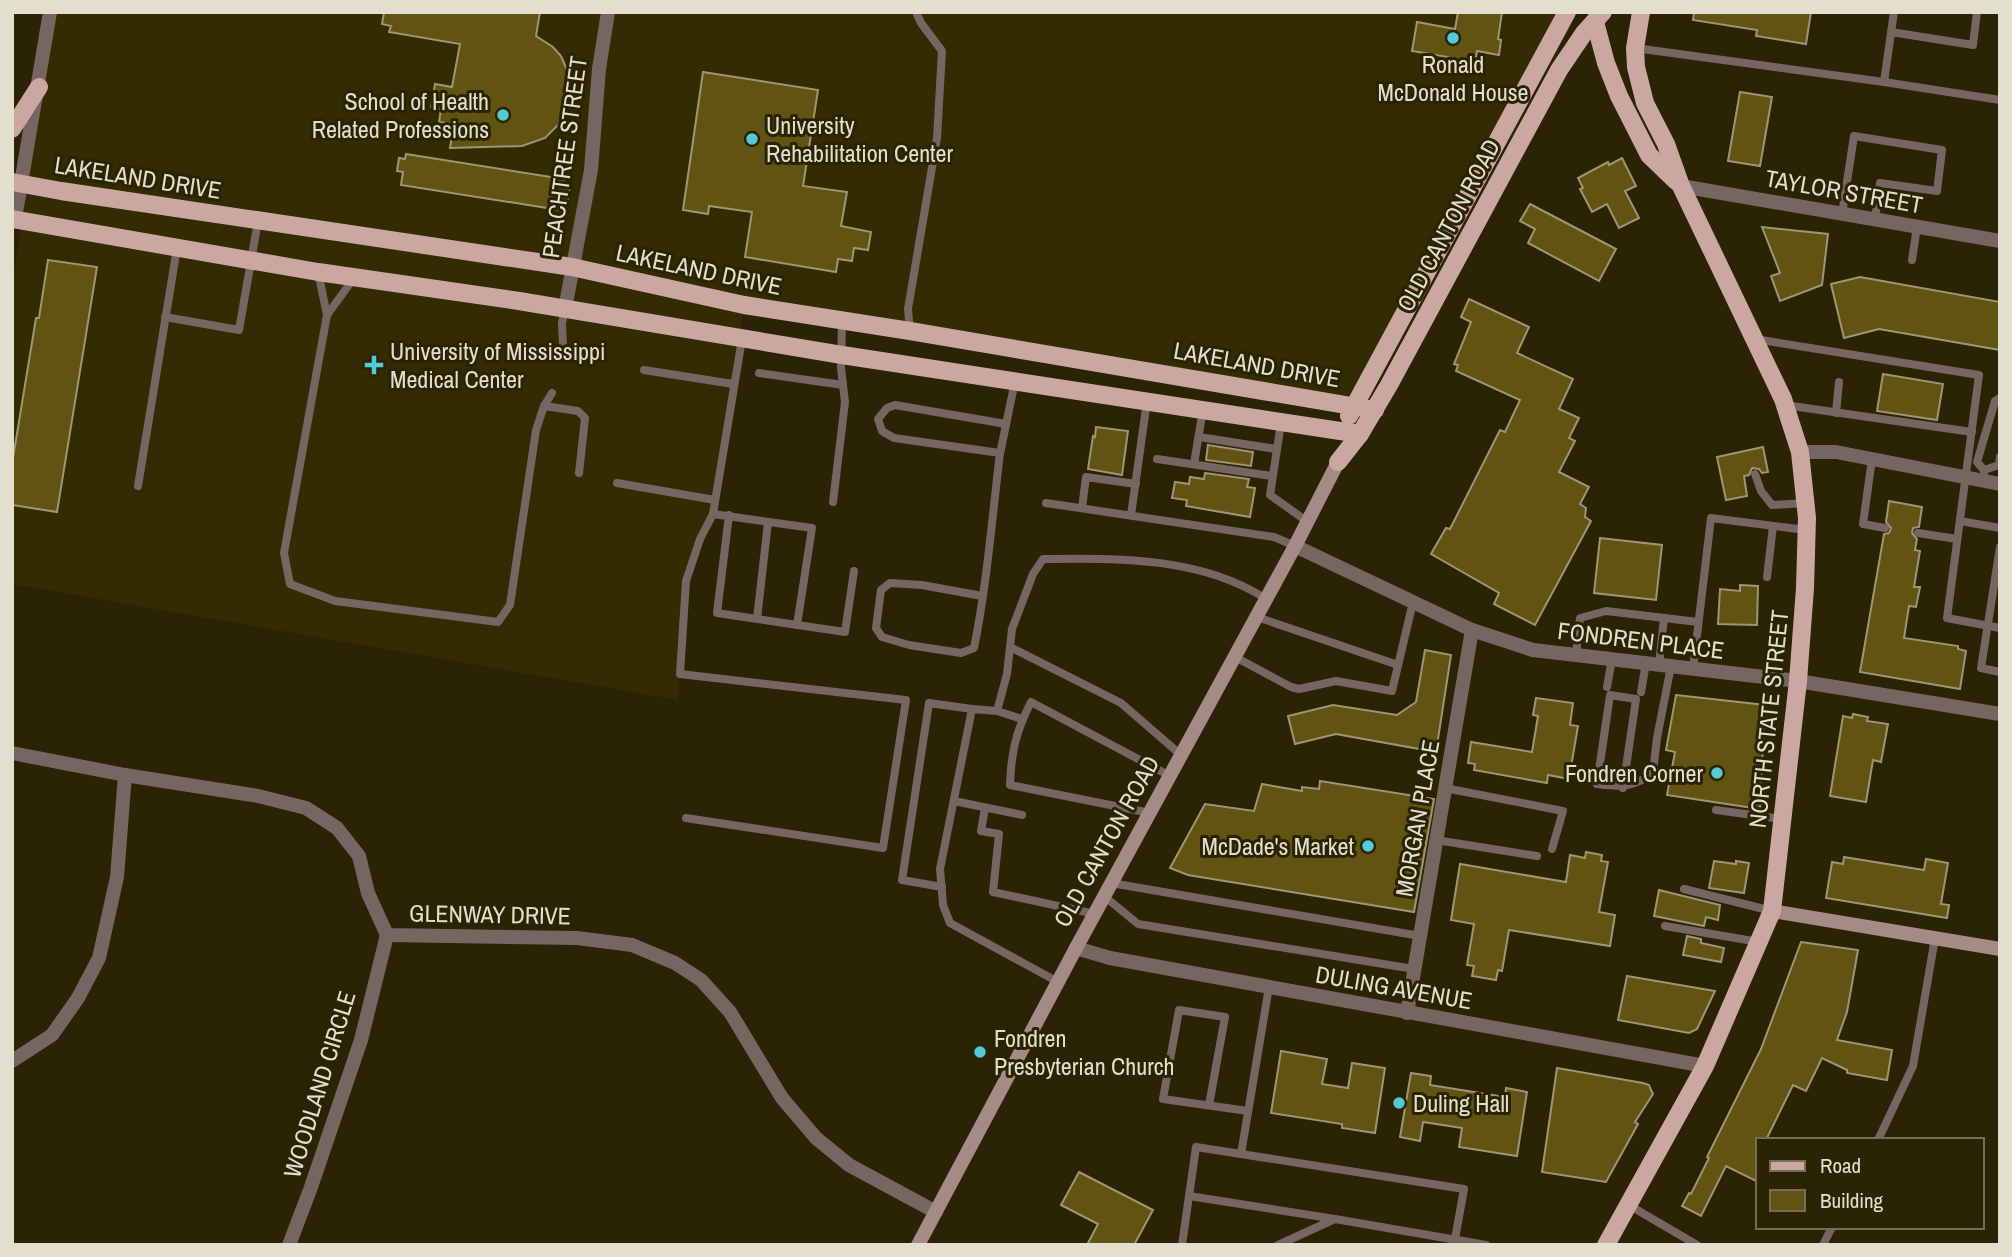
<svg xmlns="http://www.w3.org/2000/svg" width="2012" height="1257" font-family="'Archivo Narrow',sans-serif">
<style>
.built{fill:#332b01}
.building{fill:#615312;stroke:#9d9674;stroke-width:2}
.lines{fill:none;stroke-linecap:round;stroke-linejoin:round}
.lane{stroke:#766662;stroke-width:8}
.street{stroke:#766662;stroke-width:14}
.secondary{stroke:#a58b85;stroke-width:14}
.primary{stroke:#caa8a1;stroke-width:18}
.poi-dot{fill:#52cbd7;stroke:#2a2304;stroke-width:2.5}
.labels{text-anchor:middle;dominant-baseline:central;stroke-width:6;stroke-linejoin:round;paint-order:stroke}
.poi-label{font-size:24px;fill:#e3dfce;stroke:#2a2304;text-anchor:start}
.street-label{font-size:24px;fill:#e3dfce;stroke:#2a2304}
</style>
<rect width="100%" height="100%" fill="#2a2304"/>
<!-- built -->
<polygon class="built" points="50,12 1567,12 1354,405 744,306 713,514 686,581 678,700 12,584 12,281 21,231"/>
<!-- building -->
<g class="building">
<polygon points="384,12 540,12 536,36 553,47 561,56 571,79 572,93 562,121 545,138 522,146 450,148 454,124 439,122 441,109 431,107 435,84 452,87 460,44 389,32 391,26 382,24"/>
<polygon points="1458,12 1502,12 1498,39 1501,40 1499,55 1477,51 1475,63 1460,60 1459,64 1448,62 1448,57 1412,51 1417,22 1455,29"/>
<polygon points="1694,12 1811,12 1806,44 1756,36 1757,30 1693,20"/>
<polygon points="703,72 818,90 803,186 847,192 841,226 871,232 868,250 854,248 852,261 838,259 836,272 745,257 752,212 709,206 708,214 683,210"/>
<polygon points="1740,92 1772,97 1760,166 1728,161"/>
<polygon points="406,154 564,179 563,185 570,186 566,211 401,185 403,172 397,171 399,158 405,159"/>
<polygon points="1622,158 1636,186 1625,191 1639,218 1619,228 1607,204 1592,212 1580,189 1583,188 1578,178 1608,162 1609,165"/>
<polygon points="1530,204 1616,249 1599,281 1528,243 1535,229 1520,221"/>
<polygon points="1762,227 1828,234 1822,285 1780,301 1771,276 1780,273"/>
<polygon points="48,260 97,267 57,512 12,505 12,464 36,318 39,318"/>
<polygon points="1860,277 2000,302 2000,350 1879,329 1844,338 1831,284"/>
<polygon points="1469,299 1529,327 1517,353 1573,379 1559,409 1579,418 1569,438 1575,441 1559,472 1589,487 1580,504 1586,508 1585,517 1591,521 1535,625 1494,604 1499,593 1431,554 1446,528 1450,529 1500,430 1505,432 1520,400 1456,371 1458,365 1454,364 1471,322 1461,317"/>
<polygon points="1883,374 1943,384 1937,420 1877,411"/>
<polygon points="1096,427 1128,431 1122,475 1088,469 1093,436 1095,437"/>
<polygon points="1208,445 1253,452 1251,466 1206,460"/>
<polygon points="1763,447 1768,472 1762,473 1759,469 1752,468 1749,475 1744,476 1747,496 1726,500 1717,457"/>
<polygon points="1205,473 1249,479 1247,487 1255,488 1250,517 1186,506 1187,500 1172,498 1175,482 1189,484 1190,477 1204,479"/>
<polygon points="1889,501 1922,507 1919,527 1913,528 1912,533 1917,539 1915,550 1920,551 1914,587 1920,587 1916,607 1909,606 1904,638 1958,646 1958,649 1966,651 1960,689 1860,672 1884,534 1889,533 1891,528 1886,522"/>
<polygon points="1600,538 1662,545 1656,600 1594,593"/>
<polygon points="1740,585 1758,586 1757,625 1718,624 1720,589 1740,591"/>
<polygon points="1425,650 1451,655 1436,752 1336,734 1295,744 1288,716 1333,705 1397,715 1416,702"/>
<polygon points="1676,695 1765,705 1760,809 1667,795 1675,752 1666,750"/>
<polygon points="1536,698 1573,703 1570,725 1578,726 1569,779 1548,775 1547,783 1474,770 1475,764 1468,763 1471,742 1532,752 1538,716 1533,715"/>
<polygon points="1853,714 1868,717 1867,721 1888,724 1881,762 1873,760 1866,802 1830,796 1843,716 1852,718"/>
<polygon points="1320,781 1434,799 1414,912 1188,875 1170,868 1205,804 1254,811 1262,784 1302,791 1302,787 1319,789"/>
<polygon points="1586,852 1602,855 1601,861 1608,862 1599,912 1615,915 1610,946 1509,930 1502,971 1498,970 1496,980 1472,976 1474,966 1467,965 1474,924 1451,920 1460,864 1566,882 1570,855 1585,858"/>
<polygon points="1844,857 1924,870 1926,859 1948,863 1941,904 1949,905 1947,918 1826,898 1832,862 1843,864"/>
<polygon points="1714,861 1736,864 1736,861 1749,863 1744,893 1709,888"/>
<polygon points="1659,890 1720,905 1718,920 1706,917 1704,926 1654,916"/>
<polygon points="1687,936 1701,939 1701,943 1724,948 1721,962 1683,955"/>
<polygon points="1801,942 1858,950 1847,1012 1837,1040 1892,1050 1887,1080 1847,1073 1847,1070 1822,1058 1806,1091 1793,1085 1766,1140 1758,1140 1758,1182 1726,1166 1701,1216 1682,1206 1689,1193 1691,1194 1709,1158 1707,1157 1761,1049"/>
<polygon points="1627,976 1715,991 1697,1029 1689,1033 1618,1020"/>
<polygon points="1281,1051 1327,1059 1322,1084 1348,1088 1352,1063 1385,1068 1375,1133 1342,1128 1342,1124 1271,1113"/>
<polygon points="1557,1068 1643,1083 1649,1085 1651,1090 1653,1094 1635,1122 1638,1124 1606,1182 1542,1172"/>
<polygon points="1411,1073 1431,1076 1430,1085 1505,1097 1506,1088 1527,1092 1517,1156 1459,1147 1462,1128 1423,1122 1420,1141 1400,1137"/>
<polygon points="1079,1172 1153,1210 1134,1245 1087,1245 1098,1224 1061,1205"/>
</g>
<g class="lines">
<!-- lane -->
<g class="lane">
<polyline points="1891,32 1973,45 1977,12"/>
<polyline points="1635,48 1884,82 2000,100"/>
<polyline points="1884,82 1894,12"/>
<polyline points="1842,214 1854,136 1942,150 1937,191 1880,183 1875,219"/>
<polyline points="1912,260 1917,227"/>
<polyline points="318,272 327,315 354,278"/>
<polyline points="327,315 284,553 290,584 335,601 498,622 510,605 536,430 544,406 552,393"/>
<polyline points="165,317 239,330 258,221"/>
<polyline points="910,331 908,309 937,138 942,51 921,23 916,12"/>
<polyline points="742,339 713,514 812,528 797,625"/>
<polyline points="1755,339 1979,375 1947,618 2000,628"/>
<polyline points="563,347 562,323 565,309"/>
<polyline points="644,370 733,384"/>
<polyline points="759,373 843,385"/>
<polyline points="1785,405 1972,432"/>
<polyline points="544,406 578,411 585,418 579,473"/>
<polyline points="1836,413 1839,382"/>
<polyline points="1281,423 1270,495 1308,522"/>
<polyline points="1199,437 1276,449"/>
<polyline points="1000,453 894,438 882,431 878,419 887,408 895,405 1006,424"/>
<polyline points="1157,459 1272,476"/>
<polyline points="1872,459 1863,524 1885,528"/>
<polyline points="1194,464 1203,409"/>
<polyline points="1984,470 1977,462 1995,401 2000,398"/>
<polyline points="1755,474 1761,491 1772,505 1805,503"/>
<polyline points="1984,474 1984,470 1999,465 2000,457"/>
<polyline points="617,483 715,500"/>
<polyline points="138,486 177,248"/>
<polyline points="833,502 845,402 841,368 842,321"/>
<polyline points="1046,503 1274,537 1295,546"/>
<polyline points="1082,508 1086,477 1136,484"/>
<polyline points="729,515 717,613 845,632 854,571"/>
<polyline points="1131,515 1147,401"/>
<polyline points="1960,521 2000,528"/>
<polyline points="1918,533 1957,539"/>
<polyline points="2000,547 1981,668 2000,672"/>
<polyline points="1767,577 1773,526"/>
<path d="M982 596 922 585 890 583 881 590 876 628 882 637 909 645 961 653 974 648C987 584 992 518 1000 453L1001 449 1015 381"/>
<polyline points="1257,617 1398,665"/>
<polyline points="757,619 768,522"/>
<polyline points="1010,647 1121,703 1181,755"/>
<polyline points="1576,655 1580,618 1606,611 1698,622"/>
<polyline points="1235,657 1291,687 1299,689 1336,681 1392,691 1413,602"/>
<polyline points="1659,665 1664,618"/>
<polyline points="1693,669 1711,518 1806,530"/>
<polyline points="1607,687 1612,659"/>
<polyline points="1641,692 1646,663"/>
<polyline points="997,711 1022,719"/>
<polyline points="1445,788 1563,811 1552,849"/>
<path d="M1623 788 1636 699 1610 695 1597 784C1620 787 1635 788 1653 772L1657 738 1671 666"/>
<polyline points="954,801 1022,815"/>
<polyline points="985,808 981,831 999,834 993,892 1095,914"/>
<polyline points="1716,810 1782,819"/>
<path d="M1150 813 1010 785C1011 753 1016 731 1031 702L1170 776"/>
<polyline points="686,818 883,848 906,700 680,674 686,581 700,539 713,514"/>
<polyline points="1436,840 1537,856"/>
<polyline points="1111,883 1420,936"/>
<polyline points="942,887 902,880 929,703 972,709"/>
<polyline points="1684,889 1772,911"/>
<polyline points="1104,896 1138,924 1414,969"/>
<polyline points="1665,926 1759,942"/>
<path d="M1058 982 950 923 943 905 940 869 972 709 997 711 1007 674 1012 629 1033 574 1043 559C1118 558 1202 557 1266 599"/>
<polyline points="1209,1105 1225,1017 1179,1010 1163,1099 1248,1111"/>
<polyline points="1878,1140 1913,1066 1935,938"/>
<polyline points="1241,1154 1464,1189 1455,1239"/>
<polyline points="1189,1196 1335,1219"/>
<polyline points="1627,1204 1697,1245"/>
<polyline points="1182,1245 1196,1147 1241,1154 1269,987"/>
<polyline points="1278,1245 1335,1219 1486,1245"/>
<polyline points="1823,1245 1832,1227"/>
</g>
<!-- street -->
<g class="street">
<polyline points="1681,186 2000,241"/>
<polyline points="15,219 50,12"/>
<polyline points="565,309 591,170 599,69 608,12"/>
<polyline points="1800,452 1836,452 2000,484"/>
<polyline points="1295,546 1472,630 1533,650 1798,681 2000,714"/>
<polyline points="12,753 125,775 258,796 306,808 337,828 359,856 368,893 387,935 577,938 632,945 675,963 701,980 730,1012 782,1098 816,1138 849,1165 936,1212"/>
<polyline points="1076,948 1110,958 1705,1066"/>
<polyline points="1407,1013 1472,630"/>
<polyline points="12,1061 52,1035 78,998 99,958 117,877 125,775"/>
<polyline points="289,1245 310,1190 361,1040 387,935"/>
</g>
<!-- secondary -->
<g class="secondary">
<polyline points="1772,911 2000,949"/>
<polyline points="918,1245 1076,948 1295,546 1338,462"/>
</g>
<!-- primary -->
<g class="primary">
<polyline points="1599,12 1595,22 1606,63 1619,96 1649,155 1676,181"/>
<polyline points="12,129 39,87"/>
<polyline points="12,182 61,191 572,267 744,305 910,331 1375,410"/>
<polyline points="12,219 318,272 519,301 842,355 1360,434"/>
<polyline points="1349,416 1567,12"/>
<polyline points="1338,462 1360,434 1389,385 1559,70 1584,33 1603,12"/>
<polyline points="1606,1245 1705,1066 1772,911 1798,681 1805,588 1807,518 1800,452 1783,399 1681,186 1666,144 1645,103 1636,67 1635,48 1641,12"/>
</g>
</g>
<!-- markers -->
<g class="poi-dot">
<circle cx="1453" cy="38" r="7"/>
<circle cx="503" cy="115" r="7"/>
<circle cx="752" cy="139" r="7"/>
<path d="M370.5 354.5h7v7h7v7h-7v7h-7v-7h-7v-7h7z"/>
<circle cx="1717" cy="773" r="7"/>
<circle cx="1368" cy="846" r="7"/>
<circle cx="980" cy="1052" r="7"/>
<circle cx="1399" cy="1103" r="7"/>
</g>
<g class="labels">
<!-- poi labels -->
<g class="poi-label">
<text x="1453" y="64" text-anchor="middle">Ronald<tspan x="1453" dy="28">McDonald House</tspan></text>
<text x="489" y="101" text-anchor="end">School of Health<tspan x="489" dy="28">Related Professions</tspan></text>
<text x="766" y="125">University<tspan x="766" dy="28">Rehabilitation Center</tspan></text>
<text x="390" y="351">University of Mississippi<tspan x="390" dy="28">Medical Center</tspan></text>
<text x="1703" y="773" text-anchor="end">Fondren Corner</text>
<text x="1354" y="846" text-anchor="end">McDade's Market</text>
<text x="994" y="1038">Fondren<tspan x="994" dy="28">Presbyterian Church</tspan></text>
<text x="1413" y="1103">Duling Hall</text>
</g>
<!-- street labels -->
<g class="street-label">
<text transform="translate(564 157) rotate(-82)">PEACHTREE STREET</text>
<text transform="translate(138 177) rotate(9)">LAKELAND DRIVE</text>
<text transform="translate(1844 191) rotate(10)">TAYLOR STREET</text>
<text transform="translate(1448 225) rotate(-62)">OLD CANTON ROAD</text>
<text transform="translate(699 269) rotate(12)">LAKELAND DRIVE</text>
<text transform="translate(1257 364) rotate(10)">LAKELAND DRIVE</text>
<text transform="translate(1641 640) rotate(7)">FONDREN PLACE</text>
<text transform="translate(1768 719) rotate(-84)">NORTH STATE STREET</text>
<text transform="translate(1417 818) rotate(-80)">MORGAN PLACE</text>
<text transform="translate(1106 841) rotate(-61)">OLD CANTON ROAD</text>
<text transform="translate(490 914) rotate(1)">GLENWAY DRIVE</text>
<text transform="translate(1394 987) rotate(10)">DULING AVENUE</text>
<text transform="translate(319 1084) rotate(-73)">WOODLAND CIRCLE</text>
</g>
</g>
<!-- border -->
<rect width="2012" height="1257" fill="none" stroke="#e3dfce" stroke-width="28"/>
<!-- legend -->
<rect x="1756" y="1138" width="228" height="91" fill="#2a2304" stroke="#746e55" stroke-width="2"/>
<rect x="1770" y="1161" width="35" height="10" fill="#caa8a1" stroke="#746e55" stroke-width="2"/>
<text x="1820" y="1173" font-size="21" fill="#e3dfce">Road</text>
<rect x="1770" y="1190" width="35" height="21" fill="#615312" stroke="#746e55" stroke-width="2"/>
<text x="1820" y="1208" font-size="21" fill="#e3dfce">Building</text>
</svg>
